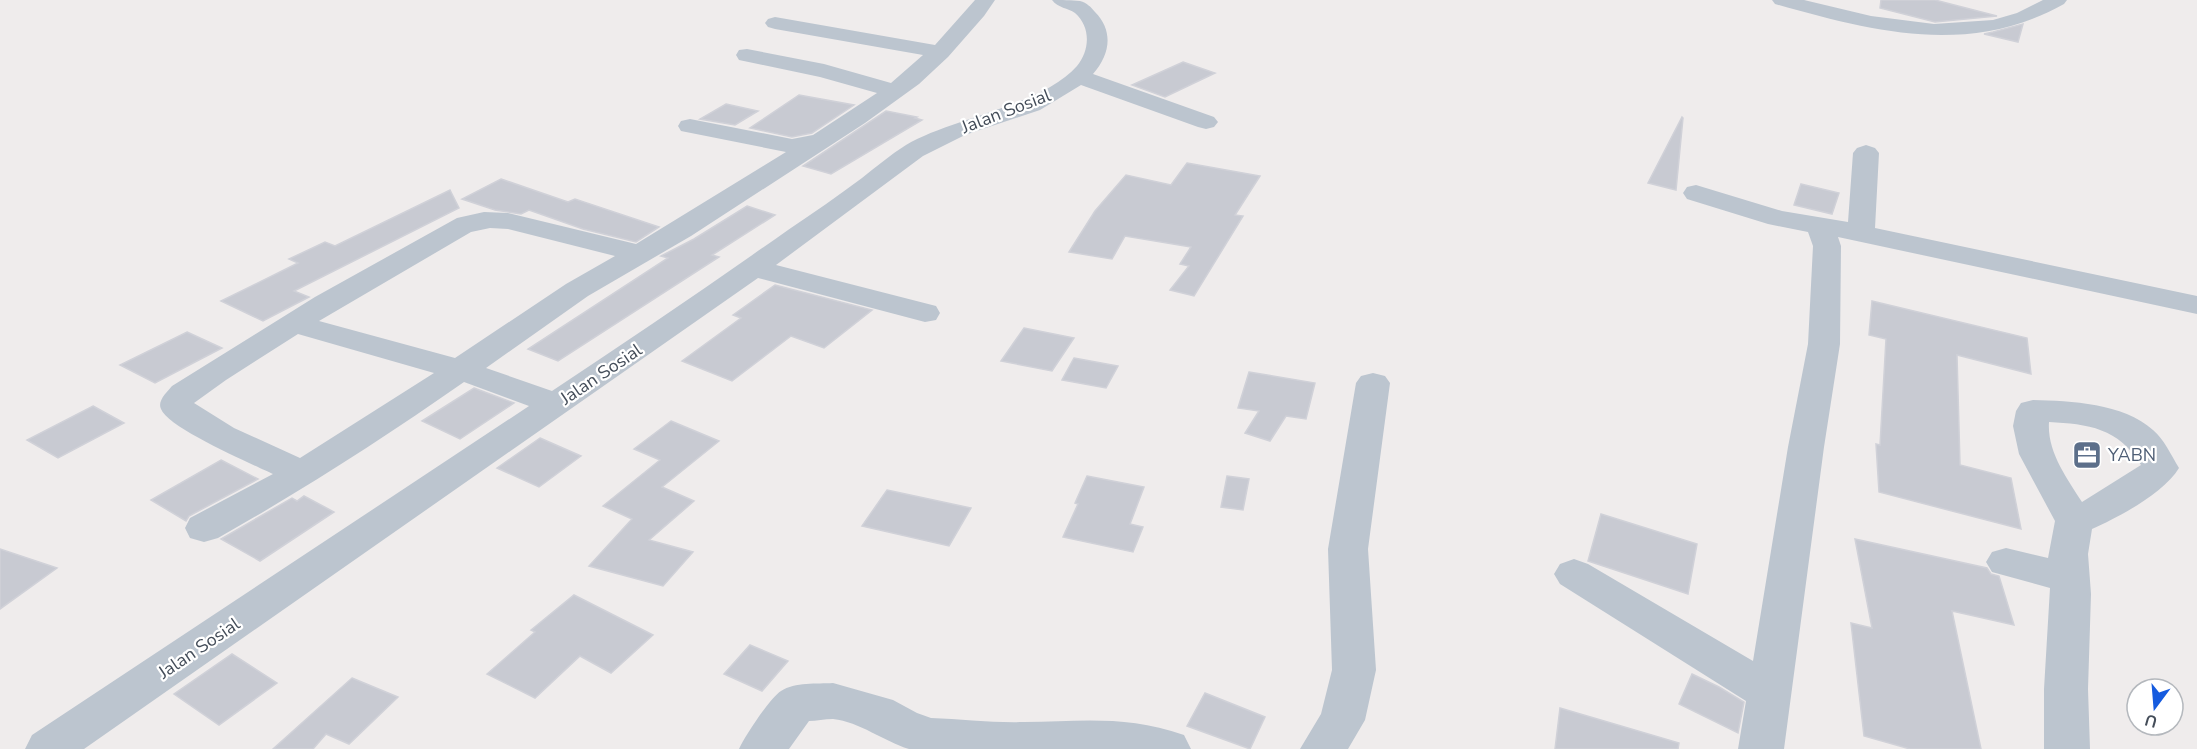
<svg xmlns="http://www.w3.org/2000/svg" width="2197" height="749" font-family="'Nunito Sans',sans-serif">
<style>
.building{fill:#c8cad2;stroke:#d0d1d8;stroke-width:1.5}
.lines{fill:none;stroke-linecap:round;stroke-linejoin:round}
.minor{fill:#bcc5cf;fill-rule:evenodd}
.labels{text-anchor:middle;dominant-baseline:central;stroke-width:4.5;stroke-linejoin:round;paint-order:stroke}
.street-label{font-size:18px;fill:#444d59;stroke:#fff}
.service-label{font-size:18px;fill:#4e5e75;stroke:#fff;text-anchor:start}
</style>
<rect width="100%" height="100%" fill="#efecec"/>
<!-- building -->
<g class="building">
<polygon points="1881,0 1935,0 1997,16 1935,22 1880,8"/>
<polygon points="2023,24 2018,42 1984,34 1993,32"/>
<polygon points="1183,62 1215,73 1165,97 1132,85"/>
<polygon points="799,95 854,105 812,133 792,137 750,128"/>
<polygon points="726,104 758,111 735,125 700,119"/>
<polygon points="886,111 917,117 915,118 922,120 831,174 803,166"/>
<polygon points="1682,117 1683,118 1676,190 1648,183"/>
<polygon points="1187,163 1260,176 1235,215 1243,216 1194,296 1170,290 1189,266 1180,264 1191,247 1125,236 1112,259 1069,252 1095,211 1126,175 1171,185"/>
<polygon points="501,179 568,202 575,199 659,227 636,242 583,229 529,210 521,214 495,210 462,199"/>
<polygon points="1801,184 1839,193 1832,214 1794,205"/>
<polygon points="450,190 459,208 294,291 309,297 263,321 221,301 298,263 289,259 325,242 335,246"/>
<polygon points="747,206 775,215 712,255 719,257 558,361 528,349 668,258 661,256 694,239"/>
<polygon points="775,285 872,310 824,348 791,336 732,381 682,361 741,318 733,315"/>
<polygon points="1872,301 2027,338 2031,374 1957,355 1960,465 2011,478 2021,529 1879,492 1876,444 1880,445 1886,339 1869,335"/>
<polygon points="1024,328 1074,338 1052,371 1001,361"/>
<polygon points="187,332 222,348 155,383 120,365"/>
<polygon points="1074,358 1118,366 1106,388 1062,380"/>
<polygon points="1249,372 1315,383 1306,419 1286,416 1270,441 1245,433 1259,411 1238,408"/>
<polygon points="474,388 514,403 460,439 422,421"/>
<polygon points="93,406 124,423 58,458 27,440"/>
<polygon points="671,421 719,441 662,487 694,501 649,540 693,552 663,586 589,566 632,519 603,506 660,460 634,449"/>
<polygon points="540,438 581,456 539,487 497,468"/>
<polygon points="221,460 258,479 189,516 186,521 151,500"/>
<polygon points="1087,476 1144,487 1130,524 1143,527 1133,552 1063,537 1078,504 1075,503"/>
<polygon points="1227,476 1249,479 1243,510 1221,507"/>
<polygon points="887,490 971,508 949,546 862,526"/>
<polygon points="304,496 334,512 260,561 221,539 292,498 297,501"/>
<polygon points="1601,514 1697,544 1688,594 1588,561"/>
<polygon points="1855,539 1987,568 1991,574 1999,576 2014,625 1952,611 1981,749 1910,749 1864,736 1851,623 1872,628"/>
<polygon points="0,549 57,568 0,609"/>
<polygon points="574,595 653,635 611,673 580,656 535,698 487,674 535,632 531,630"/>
<polygon points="750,645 788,661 762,691 724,674"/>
<polygon points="232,654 277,683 219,725 174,694"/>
<polygon points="1692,674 1719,687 1744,702 1738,733 1679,704"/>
<polygon points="352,678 398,697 349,744 326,734 313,749 273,749"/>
<polygon points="1205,693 1265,717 1250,749 1187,726"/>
<polygon points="1560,708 1679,743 1678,749 1555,749"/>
</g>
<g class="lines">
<!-- minor -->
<g class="minor">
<path d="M975 0H995L984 16 948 57 919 84 865 123 691 236 588 296 486 368 552 391C632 338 710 285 788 230 813 213 838 196 862 178 876 167 890 155 906 145 954 117 1042 106 1077 66 1090 50 1091 27 1075 13 1068 8 1058 8 1052 0 1061 0 1072 0 1080 1 1087 3 1091 7 1095 12 1114 31 1110 55 1093 74L1214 117 1218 122 1214 127 1206 129 1198 127 1081 85 1040 110 965 135 923 156 776 265 936 306 940 313 936 320 925 322 758 278 84 749H25L32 735 529 406 464 382C384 438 303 490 218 538L204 542 190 538 185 528 190 518 273 474C252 464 168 428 161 409 157 401 167 392 172 386L315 297 457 218 484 212 508 213 636 244 786 152 681 131 678 126 681 121 690 119 792 139 813 135 877 93 820 77 739 60 736 55 739 50 747 49 824 64 891 83 923 55 775 29 768 27 765 23 768 19 775 17 935 45ZM490 228 508 229 615 256 566 284 455 358 319 321 471 232ZM298 334 434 373 300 458 234 428 194 403 226 380Z"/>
<path d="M1772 0H1804L1871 16 1934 24 1993 20 2017 13 2043 0H2067L2064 4C1969 57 1874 32 1775 4Z"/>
<polygon points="1866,145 1875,148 1879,153 1875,228 2197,296 2197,314 1838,237 1841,246 1840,344 1824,447 1784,749 1738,749 1746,701 1560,584 1554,574 1560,564 1574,559 1588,564 1753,661 1788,447 1808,344 1813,246 1808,232 1768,224 1687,199 1683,193 1687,187 1696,185 1782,211 1848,222 1853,153 1857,148"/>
<polygon points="1373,373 1385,376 1390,383 1368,549 1376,670 1365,720 1348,749 1300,749 1321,714 1332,670 1328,549 1356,383 1361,376"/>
<path d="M2033 400C2071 401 2123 403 2153 430 2164 439 2171 455 2179 468 2164 493 2119 517 2092 529L2088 554 2091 594 2088 689 2090 749H2044V689L2050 588 1992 572 1986 562 1992 552 2006 548 2048 558 2055 521 2019 454 2013 426 2016 411 2021 403ZM2049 422C2088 424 2119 428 2141 465L2082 502C2067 478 2047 452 2049 422Z"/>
<path d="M833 683 893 700 917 713 931 718C962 719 993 723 1024 722 1083 721 1127 715 1184 735L1191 749H909C883 741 860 722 833 719 825 719 816 721 809 721L789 749H739C745 736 770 698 781 691 795 682 817 684 833 683Z"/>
</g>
</g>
<!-- icons -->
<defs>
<g id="office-square" transform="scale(1.5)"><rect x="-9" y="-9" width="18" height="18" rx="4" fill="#5c6f8a" stroke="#fff"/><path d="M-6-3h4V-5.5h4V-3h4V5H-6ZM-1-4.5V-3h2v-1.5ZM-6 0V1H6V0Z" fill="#fff"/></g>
</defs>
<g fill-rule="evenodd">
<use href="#office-square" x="2087" y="455"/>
</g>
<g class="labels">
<!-- street labels -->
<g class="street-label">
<text transform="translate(1006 111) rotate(-21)">Jalan Sosial</text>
<text transform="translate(601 374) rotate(-34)">Jalan Sosial</text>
<text transform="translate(199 648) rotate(-34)">Jalan Sosial</text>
</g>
<!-- service labels -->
<g class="service-label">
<text x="2108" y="455">YABN</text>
</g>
</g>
<!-- north arrow -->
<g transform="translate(2155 707) rotate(196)"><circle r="28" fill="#ffffff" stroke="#b4b8bd" stroke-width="1.5"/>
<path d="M0-4.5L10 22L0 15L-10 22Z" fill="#155bdf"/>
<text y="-9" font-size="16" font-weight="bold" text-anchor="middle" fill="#444d59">U</text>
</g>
</svg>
